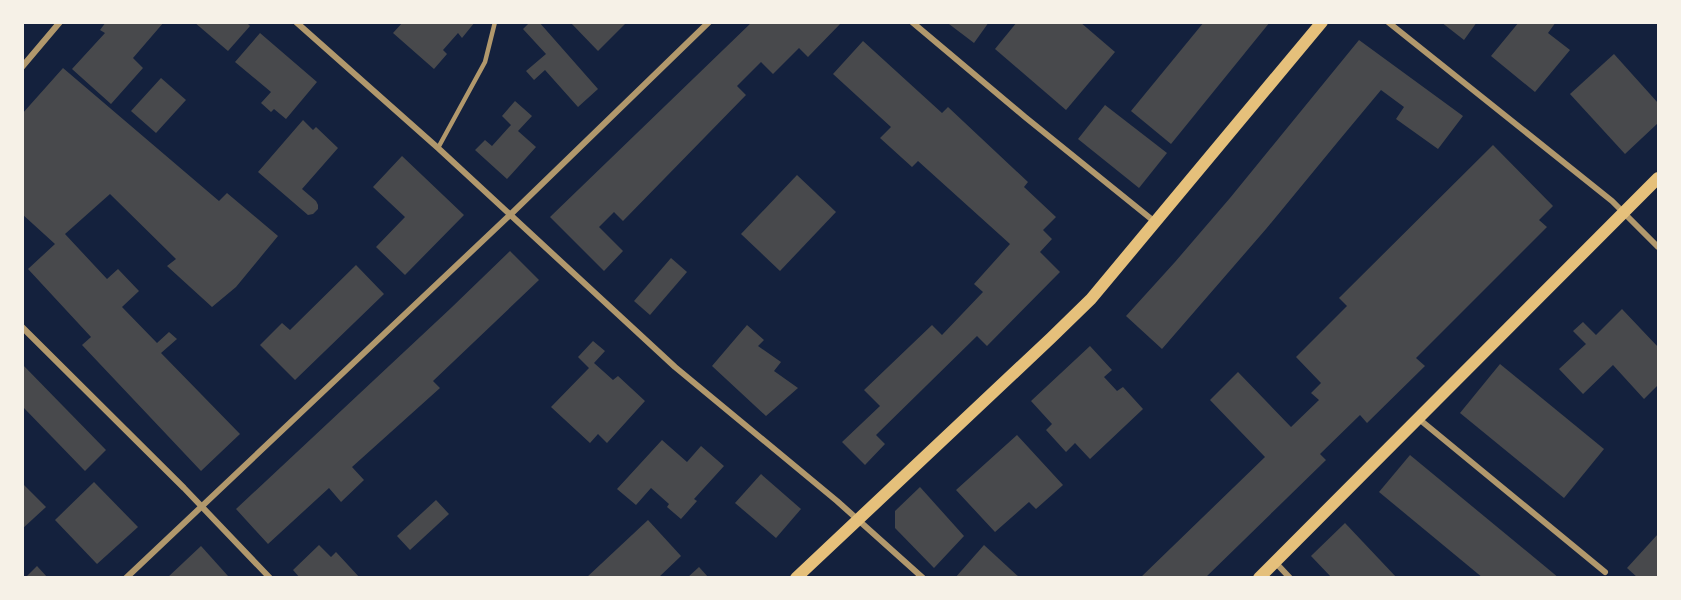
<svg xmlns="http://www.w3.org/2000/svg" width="1681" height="600" font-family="'Fira Sans',sans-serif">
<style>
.building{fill:#48494c}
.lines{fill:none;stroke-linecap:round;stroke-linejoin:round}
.service{stroke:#b1986c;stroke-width:4.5}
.minor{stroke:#b1986c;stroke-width:6}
.secondary{stroke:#e5c07b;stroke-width:12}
</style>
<rect width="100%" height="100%" fill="#14213d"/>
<!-- building -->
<g class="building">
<polygon points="106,22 164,22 133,58 143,68 111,104 72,69 105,33 100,30"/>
<polygon points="194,22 246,22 250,26 228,51"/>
<polygon points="403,22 475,22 462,38 458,33 443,50 447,54 434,69 393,33"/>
<polygon points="530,22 539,22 598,89 578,107 545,70 534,80 526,71 546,54 523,29"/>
<polygon points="570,22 627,22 598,51"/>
<polygon points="752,22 842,22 808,57 799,48 773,74 761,62 737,86 746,95 623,221 614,212 599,227 623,251 604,271 550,217"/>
<polygon points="950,22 989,22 974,43 949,24"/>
<polygon points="1017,22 1080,22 1115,52 1066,110 995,49"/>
<polygon points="1204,22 1270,22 1171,144 1131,111"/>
<polygon points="1441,22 1477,22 1464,40"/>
<polygon points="1519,22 1556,22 1548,33 1570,50 1535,92 1491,56"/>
<polygon points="260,33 317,82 286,119 274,109 271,112 261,103 271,92 235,62"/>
<polygon points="1359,40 1463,116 1438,149 1396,119 1404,107 1381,90 1341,138 1266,229 1162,349 1126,316 1175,262 1230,198"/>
<polygon points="863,41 942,113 948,107 1028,182 1024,187 1056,217 1043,230 1052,239 1040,252 1060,272 987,346 977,336 876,435 885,444 865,465 842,442 880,406 864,390 932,325 942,335 983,292 974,284 1010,244 918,161 912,167 880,138 891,127 833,74"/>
<polygon points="1614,54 1658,103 1658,123 1625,154 1570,94"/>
<polygon points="63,68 219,201 227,193 278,236 236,287 212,307 167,266 176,259 110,194 65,234 107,279 118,269 139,291 122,307 157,343 169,332 177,339 161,353 240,434 201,471 82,345 91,337 28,269 55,244 22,214 22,114"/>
<polygon points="161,78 186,100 156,133 131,111"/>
<polygon points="515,101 532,116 518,131 536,147 507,179 475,150 485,140 492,146 511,125 502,116"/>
<polygon points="1105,105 1167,153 1139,188 1078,139"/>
<polygon points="303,120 313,130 316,127 338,148 302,189 316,201 318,205 318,209 313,214 308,215 258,172"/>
<polygon points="1493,145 1553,206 1539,220 1547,227 1416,358 1425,366 1367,423 1360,415 1320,454 1326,460 1205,578 1140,578 1265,457 1210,400 1238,372 1291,427 1319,400 1311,393 1321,383 1296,357 1347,306 1339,298"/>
<polygon points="402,156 464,215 405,275 376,247 405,217 373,187"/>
<polygon points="797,175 836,212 780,271 741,234"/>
<polygon points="510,251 539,280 433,381 440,388 352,467 364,480 341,502 329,488 268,544 236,509 451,308"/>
<polygon points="671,258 687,272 650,315 634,301"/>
<polygon points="356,265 384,294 295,380 260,345 282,323 290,330"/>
<polygon points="1622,309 1658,347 1658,385 1644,399 1613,365 1583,394 1559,369 1586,344 1573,331 1583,322 1596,335"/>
<polygon points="747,325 764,340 758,346 781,362 774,371 798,388 766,416 712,366"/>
<polygon points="593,341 605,351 594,363 613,380 618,376 645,401 607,443 598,434 590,443 551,407 589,368 578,357"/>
<polygon points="1090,346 1112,370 1104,377 1117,391 1123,387 1143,409 1090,459 1075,443 1066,452 1046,430 1052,424 1031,401"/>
<polygon points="22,364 106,450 85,471 22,406"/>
<polygon points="1500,364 1604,449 1564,498 1460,413"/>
<polygon points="1017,435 1063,485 1036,509 1029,502 995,532 956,490"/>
<polygon points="662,440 687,462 701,446 724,466 694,499 697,501 681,519 667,507 669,504 651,488 636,505 617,489"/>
<polygon points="1410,455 1559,578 1483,578 1379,492"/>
<polygon points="761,474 801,509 776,538 735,503"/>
<polygon points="94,482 138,527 97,564 55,520"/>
<polygon points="22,483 46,507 22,529"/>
<polygon points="920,487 964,536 934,568 895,528 895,511"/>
<polygon points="436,500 449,514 410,550 397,536"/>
<polygon points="648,520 681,556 658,578 586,578"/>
<polygon points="1345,523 1397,578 1332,578 1311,556"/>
<polygon points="1658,534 1658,578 1638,578 1627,568"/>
<polygon points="319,545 331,557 336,552 360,578 300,578 293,570"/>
<polygon points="984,545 1020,578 955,578"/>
<polygon points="201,546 228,576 226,578 167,578"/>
<polygon points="37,566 48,578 25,578"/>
<polygon points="699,567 709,578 687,578"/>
</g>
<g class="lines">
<!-- service -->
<polyline class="service" points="438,148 485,62 495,22"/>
<!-- minor -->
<g class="minor">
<polyline points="296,22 438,148 675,367 837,501 923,578"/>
<polyline points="912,22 1025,117 1155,222"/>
<polyline points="1388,22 1612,201 1658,247"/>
<polyline points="22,67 60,22"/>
<polyline points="22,327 184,488 270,578"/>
<polyline points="1419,419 1605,572"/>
<polyline points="1275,562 1290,578"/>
<polyline points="126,578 511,214 709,22"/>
</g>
<!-- secondary -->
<g class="secondary">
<polyline points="796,578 1051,338 1091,299 1322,22"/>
<polyline points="1259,578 1658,178"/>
</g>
</g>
<!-- border -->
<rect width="1681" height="600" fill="none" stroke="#f6f1e7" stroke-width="48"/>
</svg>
